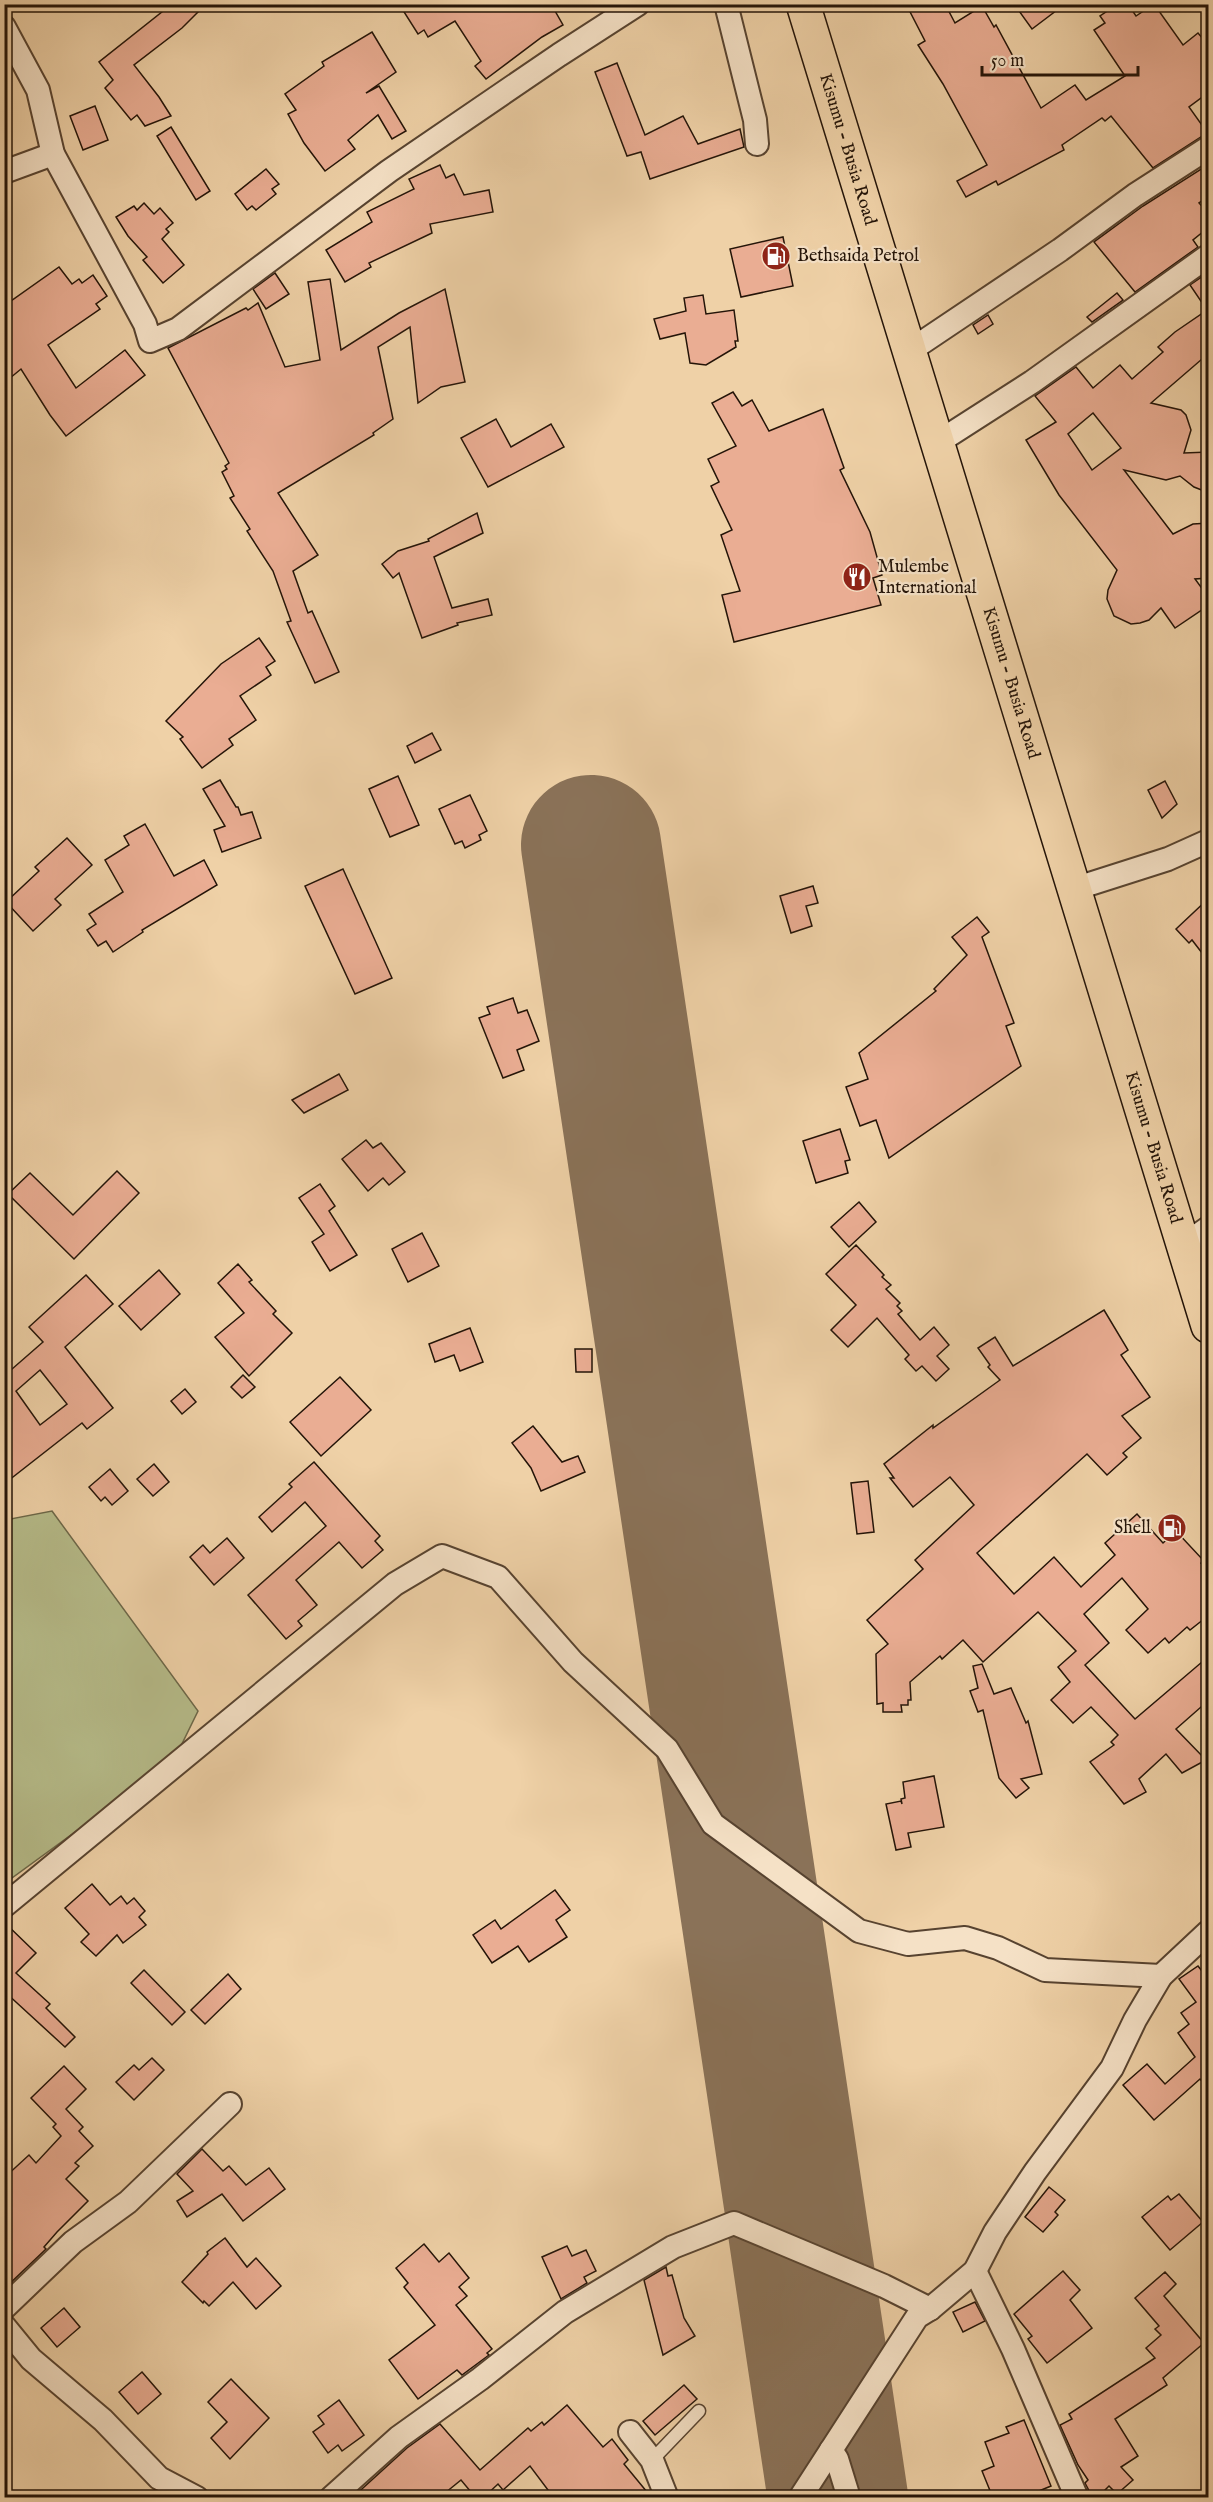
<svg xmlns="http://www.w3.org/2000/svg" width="1213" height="2502" font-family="'IM FELL English',serif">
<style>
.green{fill:#b6bc8a;stroke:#6d6849;stroke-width:1.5}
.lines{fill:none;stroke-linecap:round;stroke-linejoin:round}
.runway{stroke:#8a7258;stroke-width:140}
.building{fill:#eaad93;stroke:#241408;stroke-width:1.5;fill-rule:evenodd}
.service-casing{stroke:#574330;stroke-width:15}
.minor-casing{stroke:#574330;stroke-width:26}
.trunk-casing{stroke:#241408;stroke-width:36}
.service{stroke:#f5e1c6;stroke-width:12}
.minor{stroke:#f5e1c6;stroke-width:22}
.trunk{stroke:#efd1a7;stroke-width:33}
.labels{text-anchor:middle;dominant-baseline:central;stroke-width:4.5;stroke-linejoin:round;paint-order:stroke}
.street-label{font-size:18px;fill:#241408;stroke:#f5e1c6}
.poi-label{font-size:18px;fill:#241408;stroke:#f5e1c6;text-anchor:start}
</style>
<rect width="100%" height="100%" fill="#efd1a7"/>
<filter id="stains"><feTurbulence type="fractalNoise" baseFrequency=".00333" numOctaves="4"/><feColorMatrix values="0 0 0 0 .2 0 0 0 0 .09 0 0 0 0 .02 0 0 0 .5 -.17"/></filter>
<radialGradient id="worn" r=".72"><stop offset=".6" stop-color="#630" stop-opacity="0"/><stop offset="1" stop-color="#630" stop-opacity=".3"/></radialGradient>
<!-- green -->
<polygon class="green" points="52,1511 198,1711 174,1760 5,1883 5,1520"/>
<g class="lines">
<!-- runway -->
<polyline class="runway" points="591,845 838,2498"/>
</g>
<!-- building -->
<g class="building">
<polygon points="172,4 206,4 182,28 134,65 159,97 171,116 145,126 137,115 131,120 105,88 113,80 99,62"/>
<polygon points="399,4 551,4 563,25 542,37 486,79 475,66 481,61 455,21 428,37 424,30 418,34"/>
<polygon points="906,4 945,4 955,23 982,6 994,27 996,25 1041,108 1075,85 1086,100 1125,76 1094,30 1105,23 1100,16 1118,4 1128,4 1136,16 1154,4 1183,45 1198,33 1209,46 1209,92 1189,107 1209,135 1201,137 1153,168 1111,116 1105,121 1102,118 1062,145 1064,150 998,185 996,181 966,197 957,181 987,165 943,84 918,45 925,41"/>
<polygon points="1014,4 1065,4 1032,29"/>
<polygon points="372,32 396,72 366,93 379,86 406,131 392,139 378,115 348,140 355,149 325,171 304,143 288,114 296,110 285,94 324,66 322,62"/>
<polygon points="617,63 645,135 683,116 698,144 740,129 744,147 650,179 641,152 627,156 595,72"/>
<polygon points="95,106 108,140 83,150 70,116"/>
<polygon points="171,127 210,191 196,200 157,136"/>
<polygon points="1209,164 1209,196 1199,203 1209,214 1209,227 1193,240 1198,247 1135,292 1094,242 1143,206"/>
<polygon points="440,165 446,178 454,174 464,195 489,190 493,212 430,224 432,233 369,263 371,267 345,282 326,250 372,222 367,212 414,189 409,179"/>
<polygon points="266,169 279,184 272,189 276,194 256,210 252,206 247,210 235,194"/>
<polygon points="144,203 154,214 160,208 173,223 166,229 169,232 162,239 184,265 163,283 143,260 147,257 128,236 116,217 134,206 137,210"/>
<polygon points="783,237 793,286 741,297 730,249"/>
<polygon points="59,267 72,284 79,279 82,283 93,275 107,296 96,304 100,309 48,345 76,388 125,350 145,375 66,436 50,415 21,369 4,383 4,306"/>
<path d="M1209 272V353L1151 403 1181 410 1186 415 1191 430 1184 453 1209 452V493L1194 487 1180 476 1166 480 1124 470 1173 534 1193 524 1209 523V578L1195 579 1209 598V605L1175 628 1161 608 1149 620 1140 623 1131 624 1114 616 1107 599 1108 590 1117 570 1059 495 1026 440 1056 422 1035 396 1076 367 1093 388 1120 365 1132 379 1163 352 1158 347 1175 332 1207 310 1190 285ZM1093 413 1121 448 1092 470 1068 434Z"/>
<polygon points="275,273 289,294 266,309 253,289"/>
<polygon points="330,279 341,350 399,313 445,289 465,382 441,387 418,403 410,327 378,347 393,419 373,433 374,435 278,493 318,555 293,571 308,613 312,611 339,672 315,683 287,622 291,621 273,571 247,531 250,529 230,498 234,496 222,472 227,469 225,466 229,463 168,348 246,308 248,310 258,303 285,367 320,360 308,282"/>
<polygon points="1117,293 1123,300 1092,322 1087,317"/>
<polygon points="703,295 706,314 734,310 738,341 735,341 736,347 706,365 690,363 685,333 660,339 654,319 686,311 684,298"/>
<polygon points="988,315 993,324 978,334 973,325"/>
<polygon points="733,392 742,406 752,400 769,431 823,409 844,468 840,470 870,532 882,575 873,578 881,605 734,642 722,595 740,591 721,535 732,530 711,486 719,482 708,459 736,446 712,403"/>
<polygon points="496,419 511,447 551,424 564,447 488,487 461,438"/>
<polygon points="477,513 483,533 434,557 452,608 488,599 492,615 457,623 458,625 422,638 399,573 393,578 382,564 398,551 429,541 428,539"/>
<polygon points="259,638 275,661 266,667 271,675 240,696 256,720 229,739 233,745 202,768 180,739 183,737 166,721 221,664"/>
<polygon points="432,733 441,750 415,763 407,746"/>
<polygon points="398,776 419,825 390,837 369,789"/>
<polygon points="220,780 236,807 238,807 241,815 252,812 261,838 222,852 214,830 225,826 203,789"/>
<polygon points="1165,781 1177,804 1162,818 1148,790"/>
<polygon points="470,795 487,831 479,835 481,840 465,848 462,841 455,844 439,809"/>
<polygon points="145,824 174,876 204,860 217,885 142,930 143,932 113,952 106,941 98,946 87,930 96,924 89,914 123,892 105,860 129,845 124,836"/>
<polygon points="67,838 92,865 55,899 61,905 33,931 6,902 39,871 35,867"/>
<polygon points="343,869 392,978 355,994 305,886"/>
<polygon points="813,886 818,903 806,906 812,926 791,933 780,896"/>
<polygon points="1209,898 1209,962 1192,940 1189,943 1176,929"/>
<polygon points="977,917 989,932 982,937 1014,1023 1006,1026 1021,1066 889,1158 876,1120 860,1126 846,1087 868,1079 859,1053 936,991 934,989 967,955 952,937"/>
<polygon points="513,998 518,1013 527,1010 539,1041 517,1050 524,1070 503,1078 479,1018 490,1014 487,1007"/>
<polygon points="339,1074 348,1090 304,1113 292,1100"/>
<polygon points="840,1129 850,1160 845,1161 848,1173 816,1183 803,1141"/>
<polygon points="366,1140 373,1148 381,1143 405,1172 389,1185 383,1178 368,1191 342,1159"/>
<polygon points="117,1171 139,1193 74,1259 8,1194 30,1173 73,1215"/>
<polygon points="320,1184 335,1206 329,1211 357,1255 330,1271 312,1242 324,1234 299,1198"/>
<polygon points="859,1202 876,1222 849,1247 831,1227"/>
<polygon points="422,1233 439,1266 408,1282 392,1249"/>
<polygon points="856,1245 884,1275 882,1277 891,1285 886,1289 900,1303 897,1306 902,1311 898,1314 920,1340 934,1327 949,1345 937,1356 949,1369 936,1381 922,1366 916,1371 905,1359 909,1355 877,1318 848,1347 831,1330 856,1305 826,1274"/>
<polygon points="238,1264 252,1280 249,1282 276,1311 273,1314 292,1333 249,1376 215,1337 244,1313 218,1283"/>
<polygon points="159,1270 180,1294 141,1330 119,1306"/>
<path d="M86 1275 113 1304 65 1347 113 1408 87 1429 82 1423 4 1484V1376L43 1342 29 1327ZM40 1370 67 1404 40 1425 16 1391Z"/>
<polygon points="1104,1310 1128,1350 1121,1355 1150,1397 1122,1416 1141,1438 1123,1453 1127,1457 1107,1475 1087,1454 977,1553 1014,1594 1054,1557 1081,1587 1115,1555 1105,1543 1137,1514 1163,1543 1176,1531 1204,1561 1201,1563 1209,1571 1209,1615 1190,1630 1187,1627 1169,1643 1165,1638 1148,1653 1126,1630 1148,1609 1122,1578 1084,1614 1109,1643 1085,1665 1135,1719 1209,1656 1209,1700 1176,1729 1206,1760 1182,1773 1166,1754 1139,1779 1146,1792 1124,1804 1090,1762 1114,1745 1111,1742 1118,1735 1091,1707 1073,1723 1051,1700 1070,1682 1058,1667 1076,1651 1038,1612 983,1662 963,1640 942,1659 940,1656 910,1682 911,1700 908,1700 908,1705 901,1705 902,1712 883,1712 883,1703 877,1704 876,1654 888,1644 867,1620 923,1569 915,1560 974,1505 950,1477 913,1507 890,1478 894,1478 884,1464 933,1425 933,1428 1000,1380 988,1367 990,1365 978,1348 995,1337 1013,1366"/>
<polygon points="470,1328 483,1362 460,1371 454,1355 435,1362 429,1344"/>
<polygon points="575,1349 592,1349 592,1372 576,1372"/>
<polygon points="243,1375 255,1387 242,1398 231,1387"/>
<polygon points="340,1377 371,1410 321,1456 290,1422"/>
<polygon points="185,1389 196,1402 182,1414 171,1401"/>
<polygon points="533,1426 562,1462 578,1456 585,1472 541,1491 531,1468 512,1443"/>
<polygon points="314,1462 380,1536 375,1541 383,1550 362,1568 339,1542 296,1580 317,1605 298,1621 302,1626 286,1639 248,1595 326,1526 305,1502 272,1532 259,1517 292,1487 289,1484"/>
<polygon points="154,1464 169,1482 153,1496 137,1479"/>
<polygon points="110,1469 128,1491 112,1505 105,1497 101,1501 89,1487"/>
<polygon points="868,1481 874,1532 857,1534 851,1483"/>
<polygon points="227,1538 244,1558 214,1585 190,1557 203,1545 210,1553"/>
<polygon points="982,1664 994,1694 1011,1688 1026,1723 1028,1721 1042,1774 1021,1779 1029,1788 1016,1798 999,1778 983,1710 978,1712 970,1691 978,1688 973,1666"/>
<polygon points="934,1776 944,1827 908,1833 911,1847 896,1850 886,1804 901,1801 902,1804 901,1799 905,1798 903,1782"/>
<polygon points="92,1884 110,1905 121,1896 127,1904 134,1898 145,1911 139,1917 146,1925 123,1943 117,1935 96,1956 81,1942 89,1934 65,1908"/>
<polygon points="555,1890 570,1910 556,1920 567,1937 529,1962 518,1946 492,1963 473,1935 495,1920 501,1929"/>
<polygon points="4,1922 36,1953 16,1973 50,2004 46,2008 75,2037 65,2047 5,1992"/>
<polygon points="1198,1966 1209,1980 1209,2089 1200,2079 1154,2120 1123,2085 1147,2064 1165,2084 1195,2057 1178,2033 1189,2024 1181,2013 1196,2002 1179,1979"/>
<polygon points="144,1970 185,2012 172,2025 131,1983"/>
<polygon points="228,1974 241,1989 205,2024 191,2010"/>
<polygon points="152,2058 164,2070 134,2100 116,2082 134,2065 139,2070"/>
<polygon points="64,2066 86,2089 66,2109 83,2127 79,2131 93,2146 75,2163 79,2166 66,2179 88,2201 57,2232 44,2247 46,2249 4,2289 4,2178 29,2155 36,2163 61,2136 53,2127 56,2124 31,2098"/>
<polygon points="202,2149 223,2171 229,2166 246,2185 269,2168 285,2189 243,2221 222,2194 187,2217 177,2201 193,2191 177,2174"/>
<polygon points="1049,2187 1065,2200 1055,2212 1058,2215 1043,2232 1025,2217"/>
<polygon points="1179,2194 1203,2222 1170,2250 1142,2217 1168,2196 1171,2200"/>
<polygon points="225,2238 247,2267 256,2258 281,2286 256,2309 233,2282 209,2306 204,2301 203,2303 182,2282 208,2254 207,2252"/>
<polygon points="424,2244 439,2262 449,2253 469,2278 459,2287 467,2296 456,2305 492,2349 487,2353 489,2355 462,2375 457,2370 418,2399 389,2360 435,2325 404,2287 408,2283 396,2268"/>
<polygon points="567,2246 572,2256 586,2250 596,2271 584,2277 587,2283 561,2299 542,2257"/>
<polygon points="666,2267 668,2276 672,2275 684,2318 695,2336 663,2355 644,2280"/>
<polygon points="1063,2271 1080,2290 1070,2300 1092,2328 1047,2363 1028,2339 1032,2336 1014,2314"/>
<polygon points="1165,2272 1176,2284 1164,2296 1204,2343 1163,2378 1167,2385 1115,2419 1138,2456 1121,2467 1133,2480 1117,2494 1109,2486 1097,2498 1093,2498 1085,2483 1088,2480 1078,2465 1060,2425 1072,2419 1069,2414 1155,2358 1146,2348 1161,2335 1155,2329 1159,2326 1135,2298"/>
<polygon points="975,2302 985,2321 963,2332 953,2312"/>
<polygon points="64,2308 80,2327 57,2347 41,2328"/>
<polygon points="142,2372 161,2394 138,2414 119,2392"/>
<polygon points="231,2379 269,2418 230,2459 211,2438 227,2422 208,2402"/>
<polygon points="684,2385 697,2399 655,2435 643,2421"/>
<polygon points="339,2400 364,2435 342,2451 338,2445 328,2453 313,2432 324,2424 318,2416"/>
<polygon points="567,2405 603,2447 612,2439 628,2460 624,2464 652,2498 554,2498 530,2466 503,2490 498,2484 483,2498 476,2498 461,2480 440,2497 352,2498 407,2448 440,2424 480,2470 528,2428 531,2431 542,2422 544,2425"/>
<polygon points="1024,2420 1051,2486 1022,2498 993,2498 982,2471 994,2466 985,2442 1009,2433 1006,2427"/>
</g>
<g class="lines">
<!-- service casing -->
<g class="service-casing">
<polyline id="service" points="652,2460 699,2411"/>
</g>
<!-- minor casing -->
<g class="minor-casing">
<g id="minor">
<polyline points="726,4 755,120 757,144"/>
<polyline points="4,27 38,90 53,154 145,324 150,341 178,329 389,171 559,55 638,4"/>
<polyline points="4,172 53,154"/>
<polyline points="908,352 1060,250 1135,195 1208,148"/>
<polyline points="937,443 1032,382 1208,256"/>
<polyline points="1074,889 1168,859 1208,841"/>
<polyline points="1184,1245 1208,1228"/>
<polyline points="4,1906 395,1584 442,1556 498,1577 573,1662 667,1749 713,1824 859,1931 908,1944 965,1938 998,1948 1045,1970 1161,1976"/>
<polyline points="975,2271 1013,2349 1077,2498"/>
<polyline points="4,2308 73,2242 128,2202 230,2104"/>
<polyline points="4,2326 31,2359 103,2420 159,2478 197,2498"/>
<polyline points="630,2432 652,2460 667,2498"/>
<polyline points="831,2450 837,2459 849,2498"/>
<polyline points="331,2498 399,2437 480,2379 565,2312 673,2247 734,2223 884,2286 930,2309"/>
<polyline points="800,2498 917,2317 930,2309 975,2271 995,2232 1035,2172 1112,2068 1135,2020 1161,1976 1208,1932"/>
</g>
</g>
<!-- trunk casing -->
<g class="trunk-casing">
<g id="trunk">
<path id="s1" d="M803 4 1208 1326"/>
</g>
</g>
<!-- service -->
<use href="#service" class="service"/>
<!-- minor -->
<use href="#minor" class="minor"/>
<!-- trunk -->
<use href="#trunk" class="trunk"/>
</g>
<!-- icons -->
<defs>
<g id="fuel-disc" transform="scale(1.5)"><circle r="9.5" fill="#8f2418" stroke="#f5e1c6"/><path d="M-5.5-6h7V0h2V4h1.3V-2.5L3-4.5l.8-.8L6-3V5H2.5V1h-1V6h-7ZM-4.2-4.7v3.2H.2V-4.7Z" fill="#fff"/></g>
<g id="restaurant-disc" transform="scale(1.5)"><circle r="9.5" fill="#8f2418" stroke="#f5e1c6"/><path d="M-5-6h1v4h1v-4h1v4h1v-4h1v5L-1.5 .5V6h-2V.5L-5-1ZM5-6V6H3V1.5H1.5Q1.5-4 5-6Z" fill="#fff"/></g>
</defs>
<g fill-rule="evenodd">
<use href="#fuel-disc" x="776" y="256"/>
<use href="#restaurant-disc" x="857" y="577"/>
<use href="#fuel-disc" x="1172" y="1528"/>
</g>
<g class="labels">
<!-- street labels -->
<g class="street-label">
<text stroke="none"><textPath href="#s1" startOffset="152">Kisumu - Busia Road</textPath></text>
<text stroke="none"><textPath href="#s1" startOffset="710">Kisumu - Busia Road</textPath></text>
<text stroke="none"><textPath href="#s1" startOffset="1196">Kisumu - Busia Road</textPath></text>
</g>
<!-- poi labels -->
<g class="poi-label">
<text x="797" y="256">Bethsaida Petrol</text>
<text x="878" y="567">Mulembe<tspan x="878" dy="21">International</tspan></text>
<text x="1151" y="1528" text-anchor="end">Shell</text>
</g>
</g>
<!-- margin -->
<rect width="1213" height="2502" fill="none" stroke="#efd1a7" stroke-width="24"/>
<rect x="6" y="6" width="1201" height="2490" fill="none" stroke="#241408" stroke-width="3"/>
<rect x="12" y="12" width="1189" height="2478" fill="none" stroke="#241408" stroke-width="1.5"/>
<!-- scale -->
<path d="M982 66v9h156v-9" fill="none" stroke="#241408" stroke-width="3"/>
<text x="991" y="66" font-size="18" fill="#241408" stroke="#f5e1c6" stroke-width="4.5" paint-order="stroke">50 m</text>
<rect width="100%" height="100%" filter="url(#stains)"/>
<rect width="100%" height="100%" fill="url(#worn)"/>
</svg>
